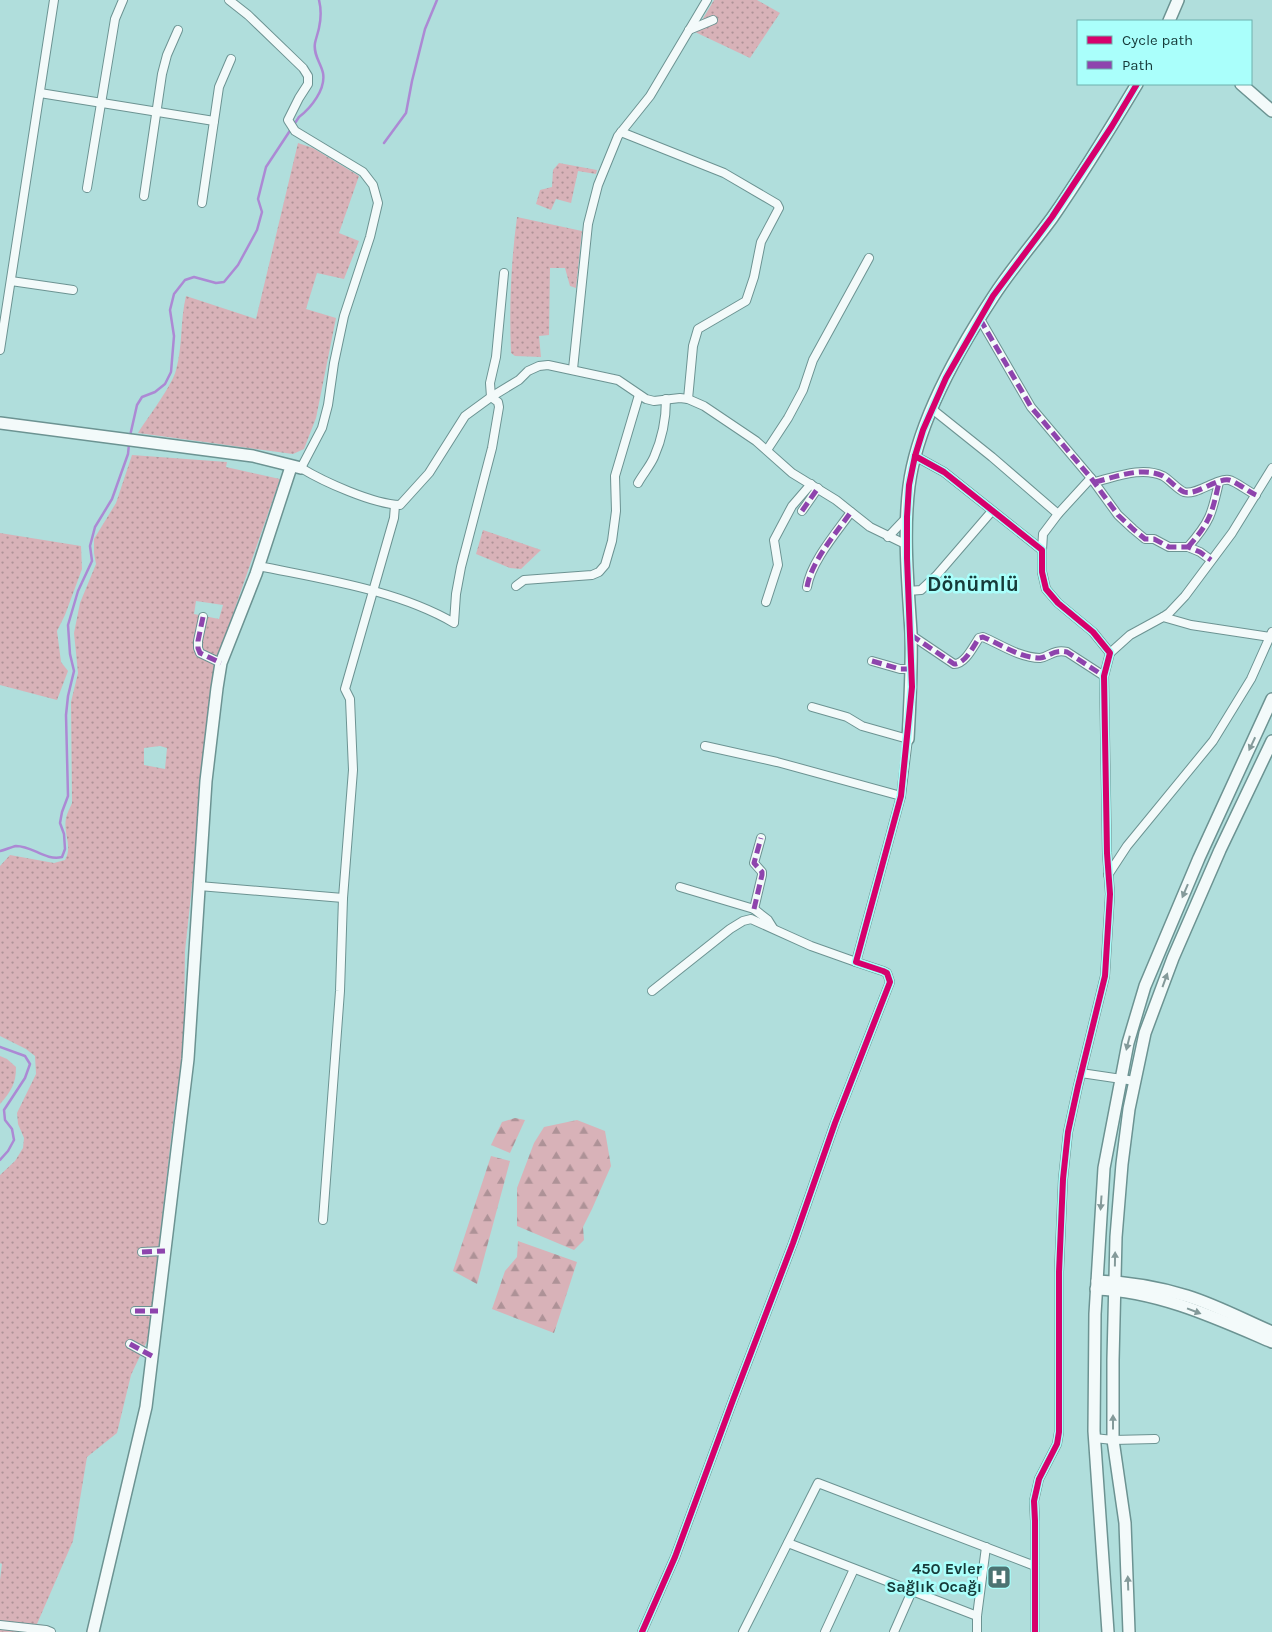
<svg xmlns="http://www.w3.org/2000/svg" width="1272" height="1632" font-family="Karla,sans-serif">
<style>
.grass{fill:url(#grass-dots);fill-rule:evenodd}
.forest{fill:url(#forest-firs)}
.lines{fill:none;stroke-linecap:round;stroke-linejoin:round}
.stream{stroke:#ac89d4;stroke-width:2.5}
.street-casing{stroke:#6c9392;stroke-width:10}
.secondary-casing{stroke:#6c9392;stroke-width:14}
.street{stroke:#f3fafa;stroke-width:8}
.secondary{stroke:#f3fafa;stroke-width:11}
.quiet{stroke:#8e44ad;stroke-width:5;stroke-dasharray:10 5;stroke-linecap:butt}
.cycleway-casing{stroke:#aafffb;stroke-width:9}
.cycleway{stroke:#d6006c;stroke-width:6}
.oneway{fill:#849a9a}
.labels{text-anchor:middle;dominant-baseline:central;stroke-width:5;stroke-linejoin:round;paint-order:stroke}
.poi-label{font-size:16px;font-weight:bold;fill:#163a39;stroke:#aafffb;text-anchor:end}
.district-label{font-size:21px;font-weight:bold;fill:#163a39;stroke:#aafffb}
</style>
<defs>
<pattern id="grass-dots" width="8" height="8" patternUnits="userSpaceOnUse" patternTransform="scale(1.25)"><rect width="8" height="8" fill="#d8b2b8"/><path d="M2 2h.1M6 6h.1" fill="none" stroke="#ae9297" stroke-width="1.8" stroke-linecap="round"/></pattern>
<pattern id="forest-firs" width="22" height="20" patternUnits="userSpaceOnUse" patternTransform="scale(1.25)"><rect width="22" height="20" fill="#d8b2b8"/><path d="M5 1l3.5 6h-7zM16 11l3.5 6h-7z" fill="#ae9297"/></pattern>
</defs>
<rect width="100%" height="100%" fill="#b0dedc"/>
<!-- grass -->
<g class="grass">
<polygon points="714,0 757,0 780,13 750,58 695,32"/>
<path d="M298 143 313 148 359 176 339 233 359 241 344 279 317 273 306 309 336 318 316 418 304 449 293 454 138 433C148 417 172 386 176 370 183 345 180 321 186 296L256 319Z"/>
<polygon points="559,163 597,170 596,174 578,171 571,203 556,199 551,210 536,204 540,190 552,187 553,170"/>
<path d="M517 217 582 231 576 288 570 286 565 268H550L549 335 539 336 541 357 515 356 511 353C509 307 511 262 517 217Z"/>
<path d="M132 455 227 462 226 467 280 479 235 608 211 685 208 737 185 951 184 1024 182 1068 175 1105 148 1339 131 1375 117 1433 87 1457 73 1541 37 1624 50 1626 48 1632H0V1580L2 1564 0 1563V1175L15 1161 23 1148 24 1138 18 1124 17 1113 36 1074 35 1056 26 1049 0 1036V866L10 855 54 863 65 860C73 846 63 834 66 818 67 813 70 808 72 803L71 702 78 673 74 633 80 603 96 564 94 553V539L116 503ZM196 601 223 605 219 619 194 614ZM160 746 167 748 165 769 144 765V748Z"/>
<polygon points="483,530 541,550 521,569 510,568 476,554"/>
<polygon points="0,533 81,546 82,569 65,615 57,631 61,662 68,671 57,700 0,685"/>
<path d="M0 1056 7 1059 16 1067C16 1084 11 1091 0 1104Z"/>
</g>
<!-- forest -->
<g class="forest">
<polygon points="515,1118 525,1120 510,1153 491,1145 502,1122"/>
<polygon points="577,1120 605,1131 611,1166 592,1209 583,1227 584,1240 574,1250 517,1226 517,1188 534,1143 544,1127"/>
<polygon points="491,1156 510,1161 477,1284 453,1271"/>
<polygon points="518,1241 577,1262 554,1333 492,1309 505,1271 517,1257"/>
</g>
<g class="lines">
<!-- stream -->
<g class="stream">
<polyline points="384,143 406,113 412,81 425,29 437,0"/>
<path d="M130 436 137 405 142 397 155 392 165 384 171 372 174 336 170 310 174 294 185 280 194 277 216 283 224 282 238 265 257 230 262 212 258 199 266 167 299 117C311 108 326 89 323 73 321 63 313 55 315 43 316 38 318 33 319 28 321 19 321 8 319 0"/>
<path d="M0 851C5 850 11 847 16 846 33 846 45 861 62 857L65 849 64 834 60 823 62 812 68 796 66 715 68 696 74 671 70 654 68 625 78 591 92 561 90 546 95 527 112 499 128 454 129 444"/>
<polyline points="0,1047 25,1056 30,1064 25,1078 4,1110 5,1120 12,1129 14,1140 8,1151 0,1160"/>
</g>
<!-- street casing -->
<g class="street-casing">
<g id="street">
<path d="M229 0 248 15 303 68 308 76V84L299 98 288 120 295 131 363 172 373 185 378 203 370 237 344 316 334 363 328 405 322 428 301 468C324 482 373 504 400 505L429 473 465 416 491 397 519 380 528 371 539 366 548 365 618 380 646 399 654 401 680 398 688 399 704 406 756 441 792 473 836 500 870 527 907 545"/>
<polyline points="689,30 713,20"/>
<polyline points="40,93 214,121"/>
<polyline points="621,132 724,173 777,204 779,208 761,242 754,277 746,301 698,329 693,346 688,399"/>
<polyline points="87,188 115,19 123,0"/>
<polyline points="144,196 162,74 167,55 178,30"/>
<polyline points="202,203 219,87 231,59"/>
<polyline points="11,281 73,290"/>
<polyline points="980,319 1031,407 1091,478 1118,515 1133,529 1145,539 1154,539 1169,547 1188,547 1200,552 1211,560"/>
<polyline points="0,350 54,0"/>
<polyline points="573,369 588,224 598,185 618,136 650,96 707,0"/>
<polyline points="932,409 992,457 1058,514"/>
<polyline points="767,450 788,418 803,390 813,360 869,258"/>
<polyline points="915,456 944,472 1042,550 1042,572 1046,589 1058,603 1093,632 1110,653 1104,676 1107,853 1110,894 1105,976 1078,1086 1068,1132 1063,1179 1059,1272 1059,1432 1057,1444 1039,1479 1034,1501 1035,1521 1035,1632"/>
<path d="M1095 482C1116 477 1142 466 1163 476 1170 480 1177 489 1184 492 1196 496 1216 478 1229 480 1235 481 1249 492 1256 495"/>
<path d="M638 483C643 474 650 466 654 457 662 439 666 419 666 399"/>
<polyline points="802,511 818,488"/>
<polyline points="888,537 907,517"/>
<path d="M1188 547C1210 522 1212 514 1219 482"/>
<polyline points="1042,550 1043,534 1058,514 1091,478"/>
<path d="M259 566C321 579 398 590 454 623L456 594 461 567 492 448 499 407 498 402 491 397 490 383 496 357 504 273"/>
<polyline points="516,586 524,580 592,575 599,572 605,565 612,541 616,511 615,476 639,395"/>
<path d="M807 587C811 562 836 533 851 512"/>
<polyline points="908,591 921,590 936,576 992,511"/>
<polyline points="766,602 778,565 774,540 792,506 811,484"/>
<polyline points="203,617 198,641 198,648 200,653 221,663"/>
<polyline points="1163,617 1169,613 1185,596 1232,533 1272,468"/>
<path d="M911 635 954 664C965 664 973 647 979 638L983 637C1000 644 1020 658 1040 658 1049 657 1053 649 1067 652L1104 676"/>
<polyline points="1110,653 1130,635 1163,617 1191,625 1270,637"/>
<polyline points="872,661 900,669 911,669"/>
<polyline points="705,746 777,762 901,796"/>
<polyline points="1108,875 1127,846 1213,741 1251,679 1272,632"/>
<polyline points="199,886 343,898"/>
<polyline points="680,887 754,909 768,920 773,928"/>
<polyline points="754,909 762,875 762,872 754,863 761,838"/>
<polyline points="652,991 730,929 743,921 751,919 811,946 856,962"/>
<polyline points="1081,1073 1135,1081"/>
<polyline points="323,1220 340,991 343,898 353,770 350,699 345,689 394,518 395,505"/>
<polyline points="142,1252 165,1251"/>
<polyline points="135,1311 158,1311"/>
<polyline points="130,1344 152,1356"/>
<polyline points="1094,1438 1113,1440 1155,1439"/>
<polyline points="788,1543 977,1616"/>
<polyline points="0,1625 46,1630 51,1632"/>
<polyline points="642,1632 675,1557 733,1400 793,1243 835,1123 890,982 887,973 883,971 856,962 901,796 908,739 862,726 847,717 812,707"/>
<polyline points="743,1632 818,1483 1035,1566"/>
<polyline points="825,1632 854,1569"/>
<polyline points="894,1632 912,1591"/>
<polyline points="977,1632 977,1616 986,1547"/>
</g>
</g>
<!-- secondary casing -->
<g class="secondary-casing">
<g id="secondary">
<polyline points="1169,21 1178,0"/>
<polyline points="1241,84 1272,111"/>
<polyline points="0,423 253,456 301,468"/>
<path d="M908 739C910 703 912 669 911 633 908 584 903 534 909 486 917 423 959 349 993 297 1011 269 1033 244 1052 218 1082 175 1110 129 1137 84"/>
<path d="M1097 1281C1127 1282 1158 1287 1187 1296 1216 1305 1244 1320 1272 1332"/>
<path d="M1096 1289C1158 1291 1216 1318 1272 1342"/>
<polyline points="93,1632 146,1407 188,1059 206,781 217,688 221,663 256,574 291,467"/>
<polyline points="1108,1632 1094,1431 1095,1314 1104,1168 1128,1043 1145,986 1199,858 1272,699"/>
<polyline points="1129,1632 1125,1523 1113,1440 1113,1360 1116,1237 1122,1164 1129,1109 1145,1033 1173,958 1220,850 1272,741"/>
</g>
</g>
<!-- street -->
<use href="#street" class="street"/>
<!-- secondary -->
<use href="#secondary" class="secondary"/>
<!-- quiet -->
<g class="quiet">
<polyline points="980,319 1031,407 1091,478 1118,515 1133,529 1145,539 1154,539 1169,547 1188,547 1200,552 1211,560"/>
<path d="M1095 482C1116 477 1142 466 1163 476 1170 480 1177 489 1184 492 1196 496 1216 478 1229 480 1235 481 1249 492 1256 495"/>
<polyline points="802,511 818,488"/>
<path d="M1188 547C1210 522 1212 514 1219 482"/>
<path d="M807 587C811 562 836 533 851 512"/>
<polyline points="203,617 198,641 198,648 200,653 221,663"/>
<path d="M911 635 954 664C965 664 973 647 979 638L983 637C1000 644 1020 658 1040 658 1049 657 1053 649 1067 652L1104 676"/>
<polyline points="872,661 900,669 911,669"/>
<polyline points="754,909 762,875 762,872 754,863 761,838"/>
<polyline points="142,1252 165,1251"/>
<polyline points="135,1311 158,1311"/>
<polyline points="130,1344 152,1356"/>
</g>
<!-- cycleway casing -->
<g class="cycleway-casing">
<g id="cycleway">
<polyline points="915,456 944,472 1042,550 1042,572 1046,589 1058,603 1093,632 1110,653 1104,676 1107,853 1110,894 1105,976 1078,1086 1068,1132 1063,1179 1059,1272 1059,1432 1057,1444 1039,1479 1034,1501 1035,1521 1035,1632"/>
<polyline points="642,1632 675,1557 733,1400 793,1243 835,1123 890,982 887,973 883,971 856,962 901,796 912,687 907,558 907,517 909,485 915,456 923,430 946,378 993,296 1052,217 1112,126 1137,84"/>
</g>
</g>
<!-- cycleway -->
<use href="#cycleway" class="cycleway"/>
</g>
<!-- one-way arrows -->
<defs><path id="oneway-solid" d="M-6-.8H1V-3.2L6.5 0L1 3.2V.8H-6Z" transform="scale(1.25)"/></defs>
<g class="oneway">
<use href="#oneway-solid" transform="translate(1252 744) rotate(115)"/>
<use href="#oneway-solid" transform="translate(1185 891) rotate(113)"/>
<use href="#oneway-solid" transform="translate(1165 980) rotate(-70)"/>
<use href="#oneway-solid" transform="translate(1128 1043) rotate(104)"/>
<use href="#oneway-solid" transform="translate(1101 1203) rotate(94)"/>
<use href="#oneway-solid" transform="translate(1115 1259) rotate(-89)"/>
<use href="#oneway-solid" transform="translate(1194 1311) rotate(21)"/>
<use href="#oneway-solid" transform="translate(1113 1422) rotate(-90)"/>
<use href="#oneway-solid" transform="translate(1128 1583) rotate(-92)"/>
</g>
<!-- icons -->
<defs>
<g id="hospital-square" transform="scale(1.25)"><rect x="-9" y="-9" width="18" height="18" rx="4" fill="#4c7372" stroke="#aafffb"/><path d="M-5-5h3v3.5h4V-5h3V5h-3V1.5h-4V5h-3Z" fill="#fff"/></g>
</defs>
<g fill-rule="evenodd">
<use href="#hospital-square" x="999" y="1577"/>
</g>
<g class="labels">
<!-- poi labels -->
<g class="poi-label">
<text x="982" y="1568">450 Evler<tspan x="982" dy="18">Sağlık Ocağı</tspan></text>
</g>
<!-- district labels -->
<g class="district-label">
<text x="973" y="584">Dönümlü</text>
</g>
</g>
<!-- legend -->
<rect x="1077" y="20" width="175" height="65" fill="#aafffb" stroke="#6fb0ad"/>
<rect x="1087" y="36" width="25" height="8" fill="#d6006c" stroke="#6fb0ad"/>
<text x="1122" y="45" font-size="15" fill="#163a39">Cycle path</text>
<rect x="1087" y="61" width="25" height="8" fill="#8e44ad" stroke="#6fb0ad"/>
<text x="1122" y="70" font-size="15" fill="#163a39">Path</text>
</svg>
